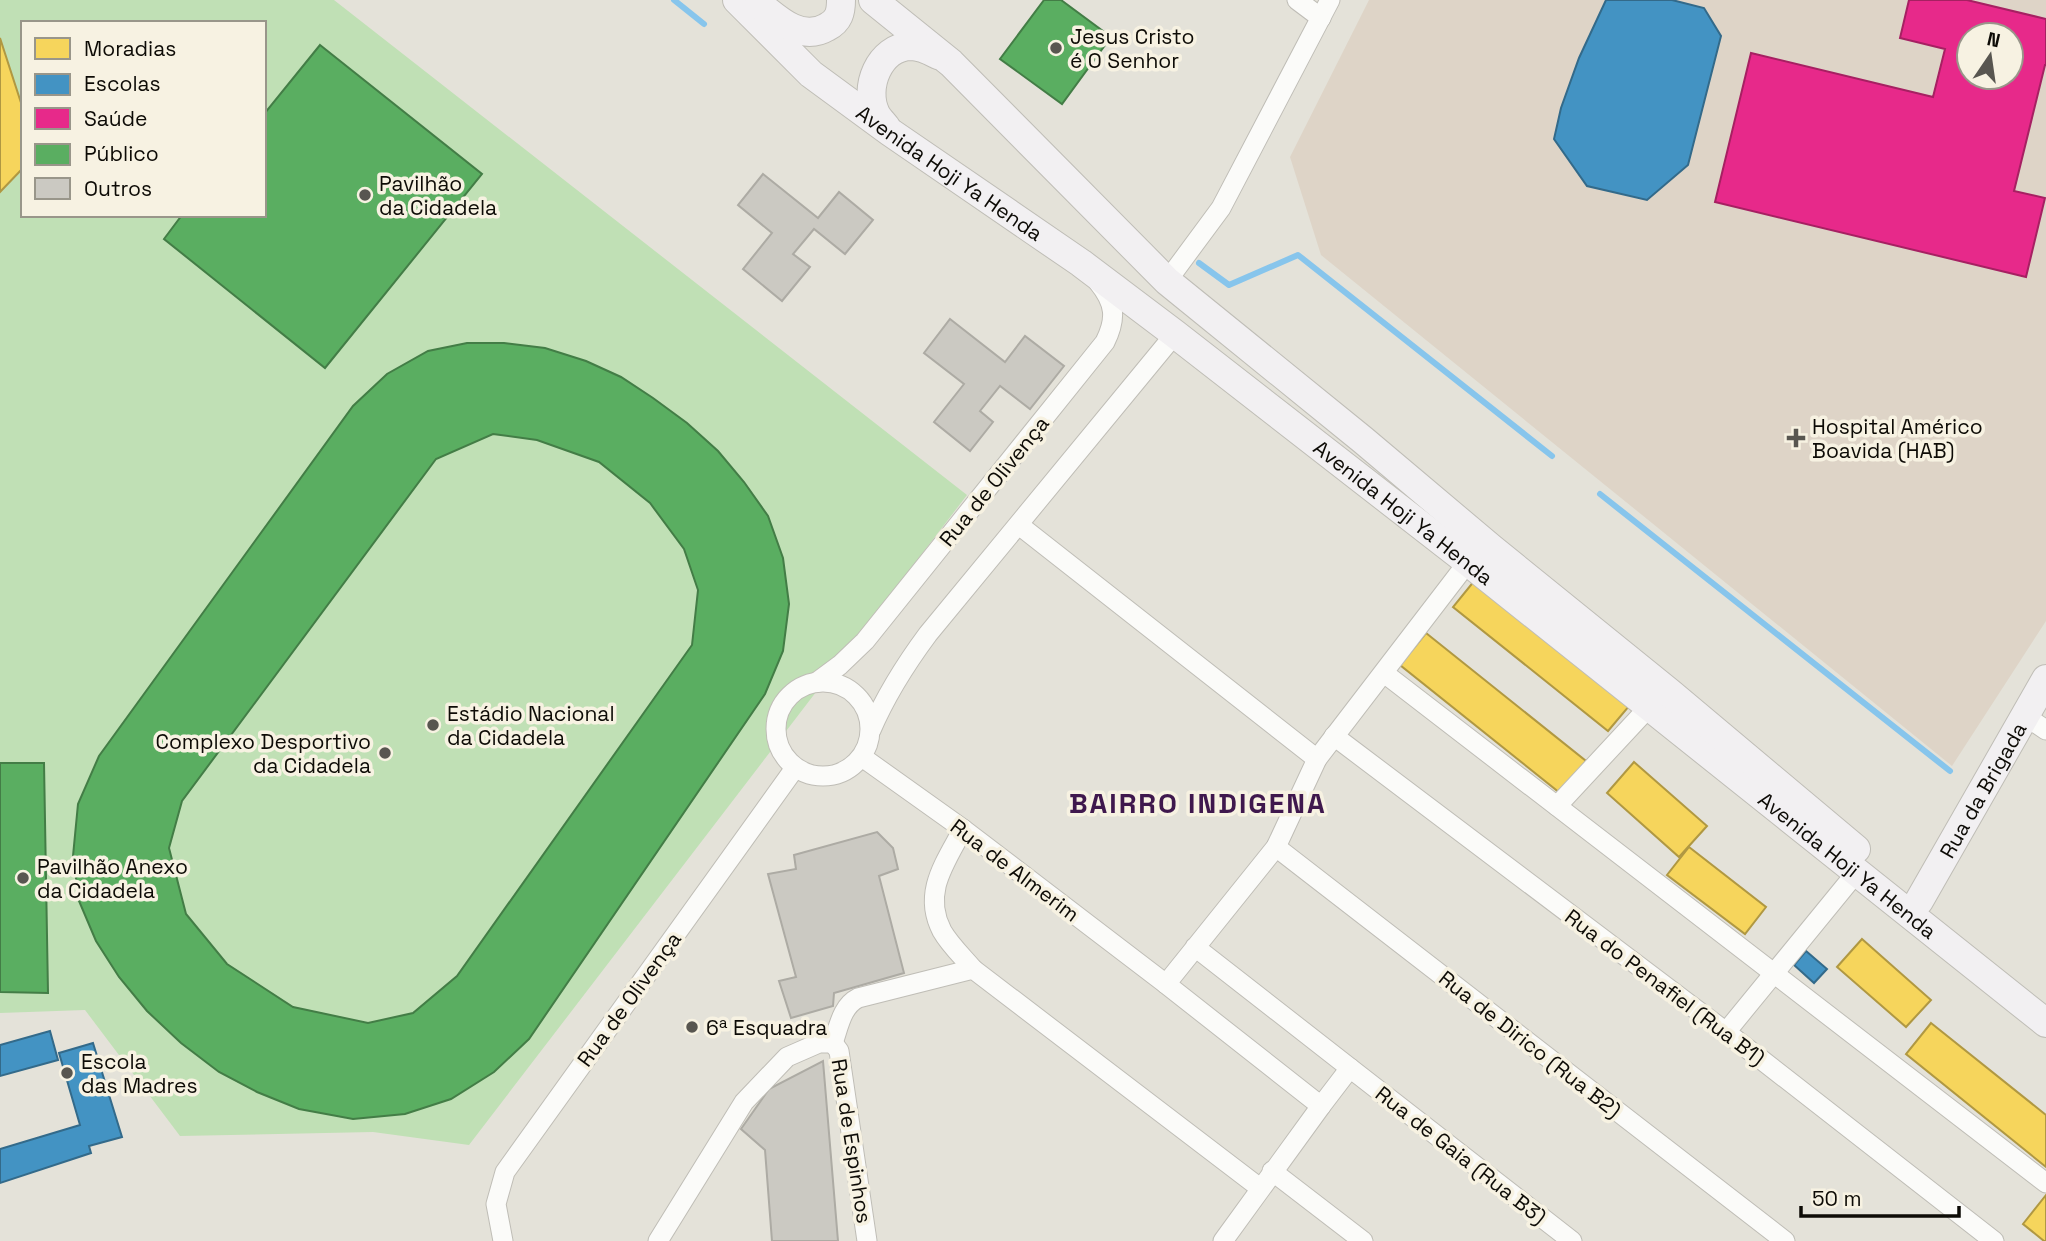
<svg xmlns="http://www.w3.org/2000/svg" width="2046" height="1241" font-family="'Space Grotesk',sans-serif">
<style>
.medical{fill:#ded4c7;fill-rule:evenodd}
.green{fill:#c0e0b5;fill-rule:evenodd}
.homes{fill:#f6d55c;stroke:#b09842;stroke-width:2}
.schools{fill:#4393c3;stroke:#336a8a;stroke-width:2}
.health{fill:#e7298a;stroke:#a62062;stroke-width:2;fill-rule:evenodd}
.public{fill:#5aae61;stroke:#437d46;stroke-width:2;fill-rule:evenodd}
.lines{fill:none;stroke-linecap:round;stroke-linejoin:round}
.stream{stroke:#87c5ec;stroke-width:6}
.building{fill:#cbc9c2;stroke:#adaba4;stroke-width:2}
.street-casing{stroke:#bfbdb6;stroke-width:21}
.secondary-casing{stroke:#bfbdb6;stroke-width:30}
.street{stroke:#fbfbf9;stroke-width:19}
.secondary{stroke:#f2f0f2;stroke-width:28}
.poi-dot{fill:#585650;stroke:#f7f2e2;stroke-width:2.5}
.labels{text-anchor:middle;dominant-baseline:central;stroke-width:7;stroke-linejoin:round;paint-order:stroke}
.poi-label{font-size:21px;fill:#0d0b06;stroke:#f7f2e2;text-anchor:start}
.street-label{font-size:21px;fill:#0d0b06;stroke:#f7f2e2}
.district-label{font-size:28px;font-weight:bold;letter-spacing:2px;fill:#3f184d;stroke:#f7f2e2}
</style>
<rect width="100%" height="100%" fill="#e4e2d9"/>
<!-- medical -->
<path class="medical" d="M1369 0H2046V621L1952 766 1321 255 1290 157ZM1969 35H2011V77H1969Z"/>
<!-- green -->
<path class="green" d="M0 0H334L967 495 469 1145 373 1132 180 1136 85 1010 0 1013ZM23 23H264V215H23Z"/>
<!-- homes -->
<g class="homes">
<polygon points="0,38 23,109 23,168 0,192"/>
<polygon points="1475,580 1630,705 1608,731 1453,607"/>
<polygon points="1426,633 1586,761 1560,793 1400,665"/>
<polygon points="1634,762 1707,826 1679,857 1607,793"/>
<polygon points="1689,847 1766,907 1745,934 1667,875"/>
<polygon points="1862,939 1931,1000 1906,1027 1837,967"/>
<polygon points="1931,1023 2046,1115 2046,1167 1906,1054"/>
<polygon points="2046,1195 2046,1241 2044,1241 2023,1224"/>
</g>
<!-- schools -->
<g class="schools">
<polygon points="1606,0 1672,0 1704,8 1721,36 1688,165 1647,200 1587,186 1554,139 1561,108 1579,58"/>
<polygon points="1806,951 1827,969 1814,983 1794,965"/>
<polygon points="50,1031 58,1060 0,1076 0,1045"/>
<polygon points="93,1043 122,1137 89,1146 91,1153 0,1183 0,1149 80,1125 59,1053"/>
</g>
<!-- health -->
<path class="health" d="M1909 0H1967L2046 19V65H2045L2014 191 2045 198 2026 277 1715 202 1751 53 1933 97 1945 49 1900 38ZM1969 35H2011V77H1969Z"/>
<!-- public -->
<g class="public">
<polygon points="1044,0 1061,0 1111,37 1062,104 1000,59"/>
<polygon points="320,45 482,174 325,368 164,239 182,215 264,215 264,114"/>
<path d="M467 343H504L545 348 586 361 621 377 653 398 687 423 718 451 744 482 768 516 783 558 789 604 783 651 765 694 529 1039 494 1072 451 1099 405 1114 353 1119 299 1109 257 1092 219 1072 181 1043 147 1011 119 977 96 941 79 901 73 856 78 804 99 756 353 406 387 374 428 351ZM493 434 537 440 599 462 650 503 684 549 698 590 692 645 457 976 413 1013 368 1023 293 1007 227 964 186 914 169 848 182 801 436 459Z"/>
<polygon points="0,763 44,763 48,993 0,992"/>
</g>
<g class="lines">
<!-- stream -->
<g class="stream">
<polyline points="674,0 704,24"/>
<polyline points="1199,263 1229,285 1298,255 1552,456"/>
<polyline points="1600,494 1950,771"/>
</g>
</g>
<!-- building -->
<g class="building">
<polygon points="763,174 818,218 839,192 873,220 845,254 814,229 793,254 810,267 782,301 743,269 772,233 738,205"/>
<polygon points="950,319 1005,362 1025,336 1064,366 1030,409 1000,386 980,411 993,422 970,451 934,422 964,384 924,353"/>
<polygon points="877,832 893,848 898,869 879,876 904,973 834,993 833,1006 791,1018 779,981 796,977 768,874 796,869 794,855"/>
<polygon points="823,1061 838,1241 772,1241 765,1150 741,1129 769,1089"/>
</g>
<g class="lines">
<!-- street casing -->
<g class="street-casing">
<g id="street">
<polyline points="1297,0 1321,18"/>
<polyline points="1167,281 1221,208 1330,0"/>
<polyline points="1019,525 1317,759"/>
<polyline points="1384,673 2046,1183"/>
<circle cx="823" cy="729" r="47"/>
<path d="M817 682 840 665 865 641 1105 342C1117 318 1115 303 1098 282"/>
<polyline points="2025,716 2046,730"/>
<path d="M871 730C886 695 905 665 928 634L1175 334"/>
<polyline points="1334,736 1726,1032 1994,1241"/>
<polyline points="862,757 963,829 1166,984"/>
<polyline points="1557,806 1650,706"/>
<path d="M963 829C945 863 922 893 942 931 950 945 963 957 973 969"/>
<polyline points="1276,847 1785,1241"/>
<polyline points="1195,947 1350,1068 1321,1106 1166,984 1276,847 1317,759 1468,562"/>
<polyline points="1726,1032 1856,873"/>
<path d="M833 1043C839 1026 842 1006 858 998L973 969 1260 1188"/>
<polyline points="833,1043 839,1051 867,1241"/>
<polyline points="1350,1068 1572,1241"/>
<polyline points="1272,1171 1363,1241"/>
<polyline points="503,1241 496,1204 505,1172 795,768"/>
<polyline points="658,1241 744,1102 787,1057 819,1043 833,1043"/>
<polyline points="1223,1241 1321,1106"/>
</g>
</g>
<!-- secondary casing -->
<g class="secondary-casing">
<g id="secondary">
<path id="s1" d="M737 0 811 74 890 132 1081 263 1175 334 1468 562 2046 1023"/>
<polyline points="873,0 951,63 1167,281 1363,440 1491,548 1670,693 1856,849"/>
<path d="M759 4C778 20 802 42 827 27 839 21 841 12 841 0"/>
<path d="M886 127C883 123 878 118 876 114 863 88 879 47 911 46 921 46 930 51 938 55"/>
<path id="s2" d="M1919 901 2046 679"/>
</g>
</g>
<!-- street -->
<use href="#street" class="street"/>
<!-- secondary -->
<use href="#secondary" class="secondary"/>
</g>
<!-- markers -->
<g class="poi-dot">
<circle cx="1056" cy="48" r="7"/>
<circle cx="365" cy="195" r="7"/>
<path d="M1792.5 427.5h7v7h7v7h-7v7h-7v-7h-7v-7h7z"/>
<circle cx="433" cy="725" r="7"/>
<circle cx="385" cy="753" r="7"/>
<circle cx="23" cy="878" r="7"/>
<circle cx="692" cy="1027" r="7"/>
<circle cx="67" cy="1073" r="7"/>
</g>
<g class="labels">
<!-- poi labels -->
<g class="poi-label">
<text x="1070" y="36">Jesus Cristo<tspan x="1070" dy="24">é O Senhor</tspan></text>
<text x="379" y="183">Pavilhão<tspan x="379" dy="24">da Cidadela</tspan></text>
<text x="1812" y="426">Hospital Américo<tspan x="1812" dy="24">Boavida (HAB)</tspan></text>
<text x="447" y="713">Estádio Nacional<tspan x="447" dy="24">da Cidadela</tspan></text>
<text x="371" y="741" text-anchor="end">Complexo Desportivo<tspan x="371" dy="24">da Cidadela</tspan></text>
<text x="37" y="866">Pavilhão Anexo<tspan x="37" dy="24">da Cidadela</tspan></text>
<text x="706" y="1027">6ª Esquadra</text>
<text x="81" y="1061">Escola<tspan x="81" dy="24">das Madres</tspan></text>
</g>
<!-- street labels -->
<g class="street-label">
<text stroke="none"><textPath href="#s1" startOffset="275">Avenida Hoji Ya Henda</textPath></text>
<text transform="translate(994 481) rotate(-51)">Rua de Olivença</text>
<text stroke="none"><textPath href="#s1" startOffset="842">Avenida Hoji Ya Henda</textPath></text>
<text stroke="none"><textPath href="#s2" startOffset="128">Rua da Brigada</textPath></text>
<text stroke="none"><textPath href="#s1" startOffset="1409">Avenida Hoji Ya Henda</textPath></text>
<text transform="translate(1015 870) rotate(37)">Rua de Almerim</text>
<text transform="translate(1665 987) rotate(37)">Rua do Penafiel (Rua B1)</text>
<text transform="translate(629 999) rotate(-54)">Rua de Olivença</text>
<text transform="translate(1530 1044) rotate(38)">Rua de Dirico (Rua B2)</text>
<text transform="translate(852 1141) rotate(81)">Rua de Espinhos</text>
<text transform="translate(1461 1155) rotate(38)">Rua de Gaia (Rua B3)</text>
</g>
<!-- district labels -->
<g class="district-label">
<text x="1198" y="803">BAIRRO INDIGENA</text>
</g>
</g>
<!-- legend -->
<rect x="21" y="21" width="245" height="196" fill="#f7f2e2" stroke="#99968a" stroke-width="2"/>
<rect x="35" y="38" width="35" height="21" fill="#f6d55c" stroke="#99968a" stroke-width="2"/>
<text x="84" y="56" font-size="21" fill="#0d0b06">Moradias</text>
<rect x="35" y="74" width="35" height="21" fill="#4393c3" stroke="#99968a" stroke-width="2"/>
<text x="84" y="91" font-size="21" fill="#0d0b06">Escolas</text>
<rect x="35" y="108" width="35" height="21" fill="#e7298a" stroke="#99968a" stroke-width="2"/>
<text x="84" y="126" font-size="21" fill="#0d0b06">Saúde</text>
<rect x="35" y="144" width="35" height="21" fill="#5aae61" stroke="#99968a" stroke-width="2"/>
<text x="84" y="161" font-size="21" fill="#0d0b06">Público</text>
<rect x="35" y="178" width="35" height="21" fill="#cbc9c2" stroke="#99968a" stroke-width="2"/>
<text x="84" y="196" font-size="21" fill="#0d0b06">Outros</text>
<!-- north arrow -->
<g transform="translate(1990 56) rotate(13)"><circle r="33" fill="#f7f2e2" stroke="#99968a" stroke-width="2"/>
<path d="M0-5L12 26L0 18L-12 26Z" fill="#585650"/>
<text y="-10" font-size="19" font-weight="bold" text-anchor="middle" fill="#0d0b06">N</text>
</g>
<!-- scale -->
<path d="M1801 1206v10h158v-10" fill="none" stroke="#0d0b06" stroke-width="3.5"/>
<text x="1812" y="1206" font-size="21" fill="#0d0b06" stroke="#f7f2e2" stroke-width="5" paint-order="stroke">50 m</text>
</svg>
